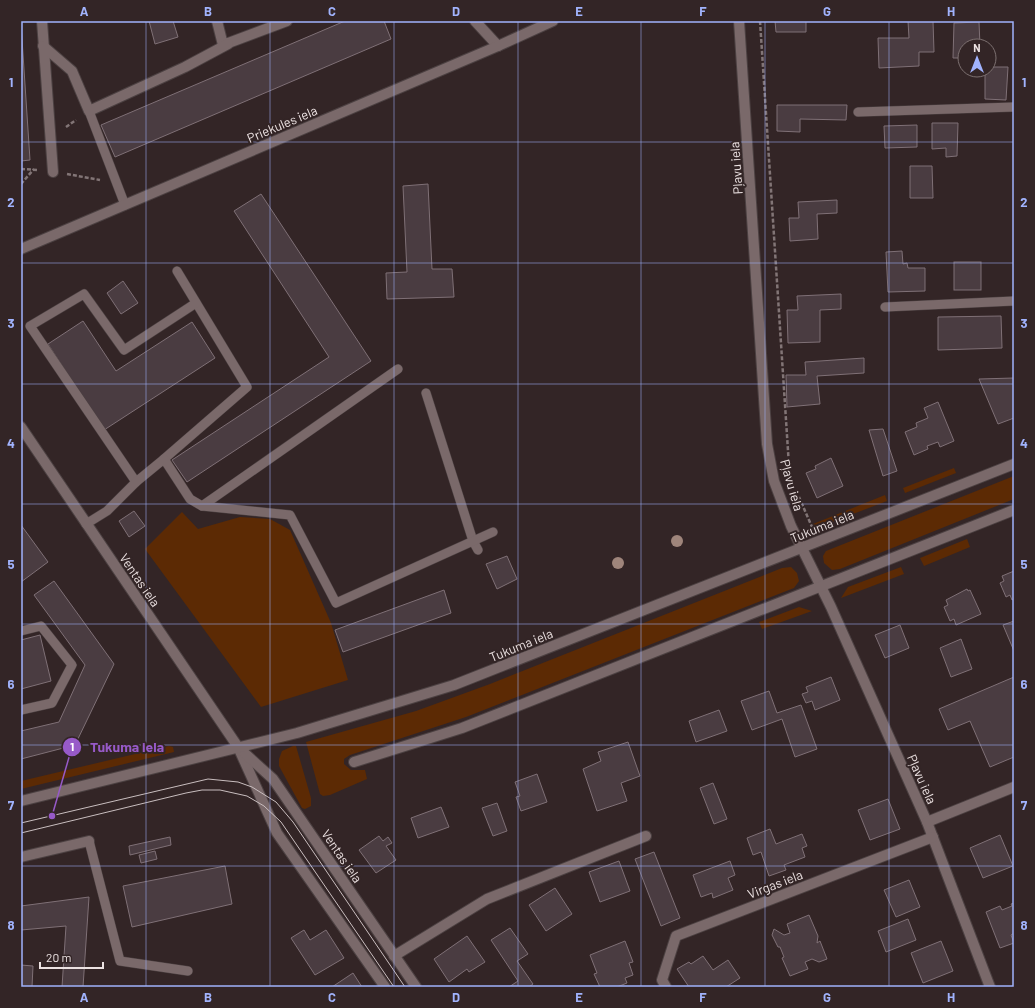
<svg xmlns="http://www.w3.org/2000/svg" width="1035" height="1008" font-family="Barlow,sans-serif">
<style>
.green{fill:#5c2a04}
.building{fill:#4a3c41;stroke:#7f7076}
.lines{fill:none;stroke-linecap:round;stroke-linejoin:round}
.service-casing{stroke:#4c4142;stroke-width:10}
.minor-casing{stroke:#4c4142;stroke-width:12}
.tertiary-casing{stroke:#4c4142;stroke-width:12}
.path{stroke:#827576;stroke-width:2.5;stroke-dasharray:4 2;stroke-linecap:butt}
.service{stroke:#7a696a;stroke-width:9}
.minor{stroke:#7a696a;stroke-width:10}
.tertiary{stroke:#7a696a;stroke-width:10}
.tram{stroke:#c9bebf;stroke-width:1}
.tree{fill:#9f857b}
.grid{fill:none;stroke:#a1b3fd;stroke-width:1;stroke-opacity:0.55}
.labels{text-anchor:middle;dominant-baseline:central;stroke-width:4;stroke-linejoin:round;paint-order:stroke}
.street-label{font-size:13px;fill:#ece2e2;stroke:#332526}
.leader{fill:none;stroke:#975ac8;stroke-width:1.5}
.callout-dot{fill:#975ac8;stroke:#332526;stroke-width:1.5}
.mark-label{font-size:12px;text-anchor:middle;font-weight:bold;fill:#fff}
.callout-label{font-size:14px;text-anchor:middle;font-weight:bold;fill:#975ac8;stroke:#332526;stroke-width:4;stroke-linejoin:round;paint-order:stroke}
.neatline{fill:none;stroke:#a1b3fd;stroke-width:1.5}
.grid-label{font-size:13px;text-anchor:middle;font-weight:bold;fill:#a1b3fd}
</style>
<rect width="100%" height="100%" fill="#332526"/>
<!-- green -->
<g class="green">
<polygon points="954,468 956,473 905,493 903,488"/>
<polygon points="1014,476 1014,499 840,569 832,570 824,563 823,556 826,551"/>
<polygon points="885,495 887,501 827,524 820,526 813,524"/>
<polygon points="182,512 198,529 240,517 270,519 290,530 331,623 348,680 261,707 145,549"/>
<polygon points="967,539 970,547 924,566 920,558"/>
<polygon points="791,567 797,573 799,581 794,588 466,717 350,755 344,759 344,764 351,770 365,770 367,779 330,795 323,796 320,794 306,742 416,711 490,684 782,568"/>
<polygon points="901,567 904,574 841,598 848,587"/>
<polygon points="799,607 812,611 762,629 759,622"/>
<polygon points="169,746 173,747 174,752 21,789 21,781"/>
<polygon points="293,746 296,746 311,798 311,806 305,809 302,808 279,766 279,759 282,751"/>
</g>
<!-- building -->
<g class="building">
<polygon points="149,21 173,21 178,37 155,44"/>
<polygon points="345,21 384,21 391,39 115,157 101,125"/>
<polygon points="775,21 806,21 806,32 776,32"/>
<polygon points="908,21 933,21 934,52 919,52 919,66 879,68 878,38 909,38"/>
<polygon points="979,22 980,46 965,46 965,58 953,58 954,23"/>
<polygon points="21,24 30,160 21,161"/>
<polygon points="989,67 1008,67 1006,100 985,99 985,70 989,70"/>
<polygon points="777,105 847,105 846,120 800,119 800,132 777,131"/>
<polygon points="932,123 958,123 957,156 946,157 946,148 932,149"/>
<polygon points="917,125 917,147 885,148 884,126"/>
<polygon points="910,166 932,166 933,198 910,198"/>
<polygon points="428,184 432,269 452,269 454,297 387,299 386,273 407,272 403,186"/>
<polygon points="261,194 371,361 187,482 172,460 329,357 234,211"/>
<polygon points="837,200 837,213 817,214 818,239 790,241 789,218 799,218 798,202"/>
<polygon points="902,251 903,264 907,263 908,268 925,268 925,291 888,292 886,252"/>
<rect x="954" y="262" width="27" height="28"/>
<polygon points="123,281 138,303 121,314 107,293"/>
<polygon points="841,294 841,309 820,310 820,342 788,343 787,310 798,310 797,296"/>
<polygon points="1001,316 1002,348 938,350 938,317"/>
<polygon points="83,321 116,371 192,322 215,358 104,430 48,344"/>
<polygon points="864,358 864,373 817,376 820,404 787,407 786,375 806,375 805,362"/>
<polygon points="1014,378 1014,418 998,424 979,379"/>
<polygon points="938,402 954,441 940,447 938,442 927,446 928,449 914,455 905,432 917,427 916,423 928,418 924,408"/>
<polygon points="883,429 897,471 883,476 869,430"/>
<polygon points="831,458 843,486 817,498 806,473 816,469 815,466"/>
<polygon points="134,511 145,526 129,537 119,521"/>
<polygon points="21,525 48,562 21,582"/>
<polygon points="507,556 517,579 497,589 486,564"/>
<polygon points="1014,571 1014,599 1012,600 1010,595 1006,597 1000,583 1004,581 1002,576"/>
<polygon points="54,581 114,664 75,745 21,759 21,731 59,722 85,665 34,595"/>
<polygon points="967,589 968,591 970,590 981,614 956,625 954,619 950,621 944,607 948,605 946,600"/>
<polygon points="444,590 451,613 343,652 335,630"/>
<polygon points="1014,621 1014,651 1003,625"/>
<polygon points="900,625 909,648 885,658 875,635"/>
<polygon points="40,635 51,681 21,689 21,640"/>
<polygon points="961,639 972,669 951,677 940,648"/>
<polygon points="831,677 840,700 815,710 812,701 806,703 802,694 808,692 806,687"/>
<polygon points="1014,677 1014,757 990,767 970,721 948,730 939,709"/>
<polygon points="769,691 777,713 801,705 817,749 795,757 782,719 752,730 741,701"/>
<polygon points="719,710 727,731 696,742 689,721"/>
<polygon points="628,742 640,776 621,783 627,801 597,811 583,769 601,761 598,752"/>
<polygon points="537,774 547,802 521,811 516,797 520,796 515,782"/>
<polygon points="713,783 727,819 714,824 700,788"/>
<polygon points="888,799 900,829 870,840 858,810"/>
<polygon points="497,803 507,831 493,836 482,808"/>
<polygon points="441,807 449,827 418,838 411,818"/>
<polygon points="770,829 776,844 802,834 807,846 802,848 805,857 784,865 786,870 769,876 761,852 753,855 747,838"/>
<polygon points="1000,835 1013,866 983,878 970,848"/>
<polygon points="379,836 383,841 388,837 392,843 386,846 396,860 376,873 359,850"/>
<polygon points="170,837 171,845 130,855 129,846"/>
<polygon points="155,851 157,859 141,863 139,855"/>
<polygon points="654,852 680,918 661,926 635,859"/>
<polygon points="619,861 630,891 600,902 589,872"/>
<polygon points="730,861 735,875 728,878 733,890 713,898 712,893 701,897 693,875"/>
<polygon points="225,866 232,904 132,927 123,886"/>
<polygon points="909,880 920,907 896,917 884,890"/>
<polygon points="555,888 572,914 546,931 529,905"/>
<polygon points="89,897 83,987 62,987 66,926 21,930 21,906"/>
<polygon points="1014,903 1014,933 1011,935 1014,943 1000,948 986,912 1000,906 1002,910 1012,906 1011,904"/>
<polygon points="809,915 818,936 817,943 820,941 827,959 819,962 812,959 805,962 808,969 790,976 782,958 784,957 780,947 778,947 772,935 774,929 784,935 790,933 787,924"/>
<polygon points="908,919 916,940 886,952 878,931"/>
<polygon points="510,928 528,954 517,961 533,984 529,987 509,987 518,981 491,940"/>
<polygon points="304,930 310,940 326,930 344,958 315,975 291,938"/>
<polygon points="467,936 485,962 469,972 467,969 449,982 434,959"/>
<polygon points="625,941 633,962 629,963 633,975 625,978 627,983 617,987 600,987 594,974 597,973 590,955"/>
<polygon points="941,941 953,971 923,983 911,953"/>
<polygon points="703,956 713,970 728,960 740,978 726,987 689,987 677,969 689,962 691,964"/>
<polygon points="21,965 33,966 32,987 21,987"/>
<polygon points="353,973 362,987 332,987"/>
</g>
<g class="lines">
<!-- service casing -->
<g class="service-casing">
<g id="service">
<polyline points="89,111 125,205"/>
<polyline points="858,112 1014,107"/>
<polyline points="885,307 1014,301"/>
<polyline points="426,393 473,541 478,550"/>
<polyline points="164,459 247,387 177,271"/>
<polyline points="136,482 30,326 84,294 124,350 196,303"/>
<polyline points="202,506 398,369"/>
<polyline points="86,524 107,511 136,482 164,459 190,499 202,506 290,515 336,603 493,532"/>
<polyline points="21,631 41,626 72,665 52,703 21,710"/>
<polyline points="89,841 120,961 188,971"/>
</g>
</g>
<!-- minor casing -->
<g class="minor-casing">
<g id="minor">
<polyline points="42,21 53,172"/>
<polyline points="217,21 223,45 287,21"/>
<polyline points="475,21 498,46"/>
<polyline points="739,21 767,444 774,481 791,526 831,607 927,822 990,987"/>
<polyline points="43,46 72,71 89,111 185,67 228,44"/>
<polyline points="21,249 498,46 553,21"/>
<polyline points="21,427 238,747 277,833 385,987"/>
<polyline points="241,750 273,779 416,987"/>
<polyline points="354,762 462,728 1014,510"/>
<polyline points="927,822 1014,787"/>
<polyline points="21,857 89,841"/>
<polyline points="394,956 487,899 646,836"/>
<polyline points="666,987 662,980 676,936 933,837"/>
</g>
</g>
<!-- tertiary casing -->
<g class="tertiary-casing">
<polyline id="tertiary" points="21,801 297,733 454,685 1014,464"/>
</g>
<!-- path -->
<g class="path">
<polyline points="760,21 789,466"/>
<polyline points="66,127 76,120"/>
<polyline points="21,169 38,170"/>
<polyline points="67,174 100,180"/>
<polyline points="21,184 34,169"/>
<polyline points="799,497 812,527"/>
</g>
<!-- service -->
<use href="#service" class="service"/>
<!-- minor -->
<use href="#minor" class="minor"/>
<!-- tertiary -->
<use href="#tertiary" class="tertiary"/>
<!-- tram -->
<g class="tram">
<polyline points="21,823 208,779 238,782 252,787 276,802 293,822 405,987"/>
<polyline points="21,833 186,793 202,790 220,790 247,796 264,806 281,822 394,987"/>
</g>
</g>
<!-- trees -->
<g class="tree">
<circle cx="677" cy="541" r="6"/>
<circle cx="618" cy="563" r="6"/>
</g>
<!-- grid -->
<path class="grid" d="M146 21V987M270 21V987M394 21V987M518 21V987M641 21V987M765 21V987M889 21V987M21 142H1014M21 263H1014M21 384H1014M21 504H1014M21 624H1014M21 745H1014M21 866H1014"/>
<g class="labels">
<!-- street labels -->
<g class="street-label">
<text transform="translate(282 124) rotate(-23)">Priekules iela</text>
<text transform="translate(736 168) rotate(-94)">Pļavu iela</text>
<text transform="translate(792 485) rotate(74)">Pļavu iela</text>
<text transform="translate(822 526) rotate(-22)">Tukuma iela</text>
<text transform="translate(140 580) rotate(56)">Ventas iela</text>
<text transform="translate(521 645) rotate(-22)">Tukuma iela</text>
<text transform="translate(922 779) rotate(66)">Pļavu iela</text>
<text transform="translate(342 856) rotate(56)">Ventas iela</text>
<text transform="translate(775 884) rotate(-21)">Virgas iela</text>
</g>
</g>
<!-- callouts -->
<path class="leader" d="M52 816L72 747"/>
<g class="callout-dot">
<circle cx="52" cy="816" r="4"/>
<circle cx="72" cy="747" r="10"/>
</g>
<g class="mark-label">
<text x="72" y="751">1</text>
</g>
<g class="callout-label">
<text x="127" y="752">Tukuma iela</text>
</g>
<!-- border -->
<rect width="1035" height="1008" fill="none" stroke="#332526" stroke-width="44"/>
<!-- north arrow -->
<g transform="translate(977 58)"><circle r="19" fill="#332526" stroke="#7d7171"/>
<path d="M0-3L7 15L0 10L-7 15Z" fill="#a1b3fd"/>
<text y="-6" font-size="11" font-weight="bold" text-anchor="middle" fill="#ece2e2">N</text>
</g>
<!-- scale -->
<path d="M40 962v6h63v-6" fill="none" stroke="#ece2e2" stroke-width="2"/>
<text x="46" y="962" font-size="12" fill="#ece2e2" stroke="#332526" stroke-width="3" paint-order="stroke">20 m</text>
<rect x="22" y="22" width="991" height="964" class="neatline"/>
<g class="grid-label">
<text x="84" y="16">A</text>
<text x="208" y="16">B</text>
<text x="332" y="16">C</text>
<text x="456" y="16">D</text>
<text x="579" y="16">E</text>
<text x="703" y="16">F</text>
<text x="827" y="16">G</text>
<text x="951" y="16">H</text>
<text x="11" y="87">1</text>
<text x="1024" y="87">1</text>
<text x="11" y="207">2</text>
<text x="1024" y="207">2</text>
<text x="11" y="328">3</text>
<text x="1024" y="328">3</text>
<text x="11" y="448">4</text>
<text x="1024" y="448">4</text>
<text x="11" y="569">5</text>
<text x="1024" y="569">5</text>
<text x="11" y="689">6</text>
<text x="1024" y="689">6</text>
<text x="11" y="810">7</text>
<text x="1024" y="810">7</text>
<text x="11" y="930">8</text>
<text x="1024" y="930">8</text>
<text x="84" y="1002">A</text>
<text x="208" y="1002">B</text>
<text x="332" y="1002">C</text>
<text x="456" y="1002">D</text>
<text x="579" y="1002">E</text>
<text x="703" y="1002">F</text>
<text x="827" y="1002">G</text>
<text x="951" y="1002">H</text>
</g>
</svg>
